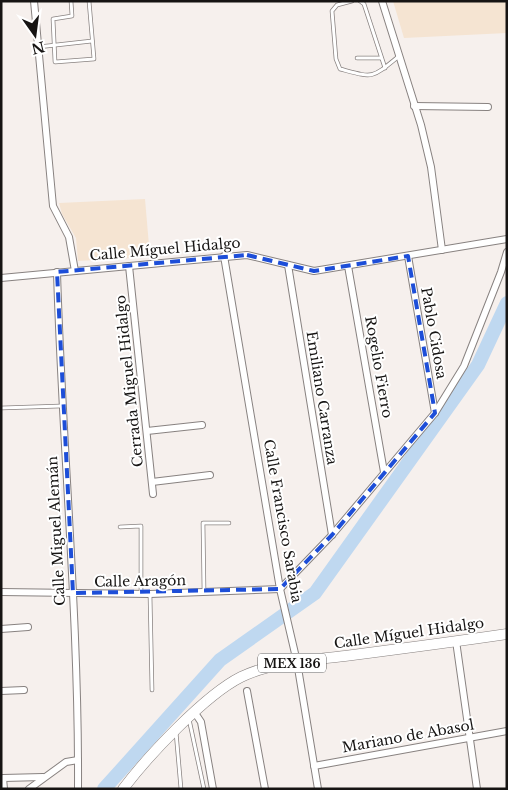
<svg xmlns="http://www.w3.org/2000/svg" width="508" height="790" font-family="'Libre Baskerville',serif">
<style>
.education{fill:#f5e4d2}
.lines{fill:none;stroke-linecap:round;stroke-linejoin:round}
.river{stroke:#bfd8f0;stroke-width:14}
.service-casing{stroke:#888280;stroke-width:4.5}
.minor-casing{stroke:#888280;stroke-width:8}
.primary-casing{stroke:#888280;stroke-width:11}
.service{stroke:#fff;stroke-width:3}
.minor{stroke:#fff;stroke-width:6}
.primary{stroke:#fff;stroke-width:10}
.marked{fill:none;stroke:#1d4ed8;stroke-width:4;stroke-dasharray:10 6;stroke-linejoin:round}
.labels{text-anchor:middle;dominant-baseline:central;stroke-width:4;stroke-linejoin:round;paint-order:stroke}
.shield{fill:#fff;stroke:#5c5a5a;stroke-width:1}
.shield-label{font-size:12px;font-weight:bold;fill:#161413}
.street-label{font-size:14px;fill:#161413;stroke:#fff}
</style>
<rect width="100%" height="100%" fill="#f6f0ed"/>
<!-- education -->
<g class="education">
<polygon points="393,1 507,1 507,33 404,38"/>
<polygon points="145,199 150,257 78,261 76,238 62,214 59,203"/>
</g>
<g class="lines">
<!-- river -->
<polyline class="river" points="104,789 220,660 315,593 478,365 507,303"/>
<!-- service casing -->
<g class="service-casing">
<g id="service">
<polyline points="71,1 72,16 53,19 55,62 94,59 89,1"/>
<path d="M352 1 337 5 332 11 336 59 340 69C374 78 371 79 399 56"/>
<polyline points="360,1 364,4 385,68"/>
<polyline points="38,47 92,41"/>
<polyline points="357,58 381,58"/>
<polyline points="1,408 61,406"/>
<polyline points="120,527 141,526 141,594"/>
<polyline points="204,591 203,523 229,523"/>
<polyline points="150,595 152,690"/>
<polyline points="189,719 204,789"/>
<polyline points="176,732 181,789"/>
</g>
</g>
<!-- minor casing -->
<g class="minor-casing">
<g id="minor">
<polyline points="34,1 53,206 69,237 75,271"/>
<polyline points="382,1 421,125 431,167 442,250"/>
<polyline points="414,106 488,107"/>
<polyline points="224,256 280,589 297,662 318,789"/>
<polyline points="408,256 435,413"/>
<polyline points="288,265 332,535"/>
<polyline points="129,266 153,494"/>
<polyline points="348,266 384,472"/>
<path d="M57 272C62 444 79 617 78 789"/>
<polyline points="1,278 247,255 314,271 507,239"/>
<polyline points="147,431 202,425"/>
<polyline points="152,482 210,475"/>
<polyline points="1,592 150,594 280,589 332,535 435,413 464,366 501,272 507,252"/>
<polyline points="1,629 28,627"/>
<polyline points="456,641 477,789"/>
<polyline points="1,691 24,690"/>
<polyline points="247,691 265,789"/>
<polyline points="195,713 201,722 213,789"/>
<polyline points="314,766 507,731"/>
<polyline points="4,789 3,778 43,777"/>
<polyline points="29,789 66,762 78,760"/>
</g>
</g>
<!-- primary casing -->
<g class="primary-casing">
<path id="primary" d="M123 789C148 756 205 695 241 677 272 662 311 660 345 656 399 649 453 642 507 634"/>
</g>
<!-- service -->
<use href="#service" class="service"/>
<!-- minor -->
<use href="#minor" class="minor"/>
<!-- primary -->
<use href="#primary" class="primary"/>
</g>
<!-- marked area -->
<path class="marked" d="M247 255 314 271 408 256 435 413 332 535 280 589 73 593 57 272Z"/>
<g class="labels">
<!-- shield labels -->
<rect class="shield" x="258" y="653.5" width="68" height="19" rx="4"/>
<g class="shield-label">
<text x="292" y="663">MEX 136</text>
</g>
<!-- street labels -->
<g class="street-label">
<text transform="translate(165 249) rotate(-5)">Calle Míguel Hidalgo</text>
<text transform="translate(434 333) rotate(80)">Pablo Cidosa</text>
<text transform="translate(379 367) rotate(80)">Rogelio Fierro</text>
<text transform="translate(129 381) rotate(-96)">Cerrada Miguel Hidalgo</text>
<text transform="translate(322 398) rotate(81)">Emiliano Carranza</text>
<text transform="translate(283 521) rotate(80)">Calle Francisco Sarabia</text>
<text transform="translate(56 531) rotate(-93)">Calle Miguel Alemán</text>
<text transform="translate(140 581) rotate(-1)">Calle Aragón</text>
<text transform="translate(409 633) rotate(-8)">Calle Míguel Hidalgo</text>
<text transform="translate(408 736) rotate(-10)">Mariano de Abasol</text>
</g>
</g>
<!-- border -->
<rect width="508" height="790" fill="none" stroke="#161413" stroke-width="5"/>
<!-- north arrow -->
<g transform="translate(35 35) rotate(166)" stroke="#ffffff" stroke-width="4" paint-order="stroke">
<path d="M0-4L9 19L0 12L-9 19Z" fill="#161413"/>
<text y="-8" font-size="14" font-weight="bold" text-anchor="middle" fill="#161413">N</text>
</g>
</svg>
